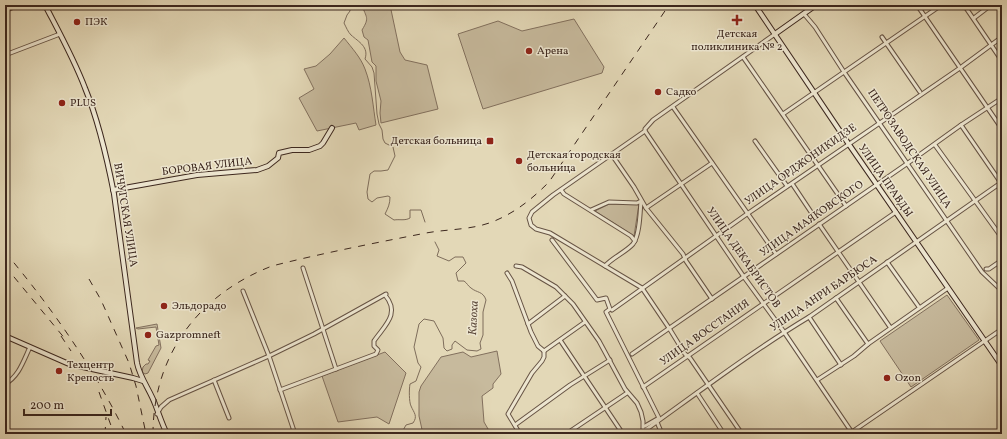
<svg xmlns="http://www.w3.org/2000/svg" width="1007" height="439" font-family="Vollkorn,serif">
<style>
.green{fill:#c7ba9d;stroke:#82705e}
.lines{fill:none;stroke-linecap:round;stroke-linejoin:round}
.stream{stroke:#7e6d5b;stroke-width:1}
.street-casing{stroke:#665344;stroke-width:5}
.secondary-casing{stroke:#3c271e;stroke-width:6}
.street{stroke:#ede6d0;stroke-width:3}
.secondary{stroke:#ede6d0;stroke-width:4}
.rail{stroke:#3c271e;stroke-width:1;stroke-dasharray:7 7;stroke-linecap:butt}
.poi-dot{fill:#8f2418;stroke:#ede6d0;stroke-width:1.5}
.labels{text-anchor:middle;dominant-baseline:central;stroke-width:3;stroke-linejoin:round;paint-order:stroke}
.poi-label{font-size:11px;fill:#3c271e;stroke:#ede6d0;text-anchor:start}
.street-label{font-size:11px;fill:#3c271e;stroke:#ede6d0}
.water-label{font-size:12px;font-style:italic;fill:#5d4a3c;stroke:#ede6d0}
</style>
<rect width="100%" height="100%" fill="#e3d8b7"/>
<filter id="stains"><feTurbulence type="fractalNoise" baseFrequency=".005" numOctaves="4"/><feColorMatrix values="0 0 0 0 .2 0 0 0 0 .09 0 0 0 0 .02 0 0 0 .5 -.17"/></filter>
<radialGradient id="worn" r=".72"><stop offset=".6" stop-color="#630" stop-opacity="0"/><stop offset="1" stop-color="#630" stop-opacity=".3"/></radialGradient>
<!-- green -->
<g class="green">
<path d="M362 5H390L400 52 405 60 427 65 438 109 381 123 380 113 381 101 376 81V66L372 62 368 40 364 37 362 30C370 17 366 18 362 5Z"/>
<polygon points="574,19 604,67 602,73 483,109 458,34 498,21 522,31"/>
<path d="M344 38C352 48 361 58 365 69 372 87 373 107 376 125L359 130 356 123 317 131 299 98 314 89 304 69 316 66 330 54Z"/>
<polygon points="609,204 639,204 634,236 595,211"/>
<polygon points="947,295 979,340 911,387 880,341"/>
<polygon points="157,324 161,348 148,373 145,374 142,372 143,367 146,364 148,364 150,361 148,360 156,346 159,345 156,327 138,329 136,328"/>
<polygon points="497,351 501,374 493,384 493,388 482,396 484,422 491,434 423,434 419,416 419,392 421,386 441,357 463,352 471,357"/>
<polygon points="385,352 406,373 389,424 377,417 338,422 322,376"/>
</g>
<g class="lines">
<!-- stream -->
<g class="stream">
<path d="M350 5V11L347 15 344 23C346 27 348 32 351 35 359 42 369 47 365 59L372 67 374 73 377 114 379 124 382 130 383 139 385 143 393 147 395 156 388 170 381 171H374L370 174 367 192 368 199 372 202 377 198 388 196 390 197C390 204 388 208 385 214L394 220C399 219 405 221 410 218V210H421L425 222"/>
<path d="M401 434 406 425 413 423C418 416 414 413 411 406 409 402 409 389 410 384L416 381 421 367 418 363 414 347 419 324 424 319 434 321 443 338 444 348 447 351 452 349V345L455 341 467 350 477 351 481 349 480 343 483 335V312L486 300C483 291 477 293 471 288 468 286 467 283 464 281H458L456 273 466 263 463 257H455L449 261 437 256 439 250 435 242"/>
</g>
<!-- street casing -->
<g class="street-casing">
<g id="street">
<polyline points="917,5 1002,129"/>
<polyline points="964,5 1002,61"/>
<polyline points="5,11 18,5"/>
<polyline points="804,14 815,27 844,72 982,272 1002,291"/>
<polyline points="974,18 991,5"/>
<polyline points="882,37 920,92"/>
<polyline points="5,55 60,34"/>
<polyline points="743,57 846,206"/>
<polyline points="673,107 776,254"/>
<polyline points="783,114 940,6"/>
<polyline points="961,125 1001,183"/>
<polyline points="645,131 744,277 784,332 853,434"/>
<polyline points="755,141 787,186"/>
<polyline points="935,145 1002,238"/>
<polyline points="612,155 634,187 646,208 683,254 686,261 712,299"/>
<polyline points="793,185 811,212"/>
<polyline points="561,190 564,194 631,236 635,241"/>
<polyline points="646,208 712,163"/>
<path d="M591 210 609 202 637 203 641 201C640 212 640 235 633 244 626 252 613 257 605 266"/>
<polyline points="819,224 890,327"/>
<polyline points="552,240 597,300 606,298 610,309 606,312 659,418 645,426"/>
<polyline points="887,262 919,307"/>
<polyline points="516,266 522,267 556,287 573,304 599,341 625,389 637,403 641,412 643,421 643,432"/>
<polyline points="303,268 336,369"/>
<polyline points="986,269 989,269 1002,260"/>
<polyline points="507,273 512,281 531,332 538,346 544,351"/>
<polyline points="243,291 269,356 295,434"/>
<polyline points="836,298 868,344"/>
<polyline points="612,310 747,214 960,68 1002,37"/>
<polyline points="809,317 841,365"/>
<polyline points="528,324 565,296"/>
<polyline points="560,340 623,434"/>
<polyline points="544,351 585,322"/>
<polyline points="632,354 908,163 961,125 1002,98"/>
<polyline points="214,380 229,418"/>
<polyline points="817,380 854,356 868,344 948,288"/>
<path d="M5 384C19 376 23 362 30 347"/>
<polyline points="643,387 896,212"/>
<path d="M280 390 376 354 378 350 374 346V341C384 326 401 314 385 295"/>
<polyline points="697,393 724,434"/>
<polyline points="157,414 161,407 169,400 269,356 314,334 386,294"/>
<polyline points="657,422 662,434"/>
<polyline points="515,425 570,385 610,360"/>
<polyline points="520,434 508,414 532,373 542,361 544,357 544,351"/>
<polyline points="566,434 627,393"/>
<path d="M640 434C696 394 751 352 809 317L1002 182"/>
<polyline points="742,434 690,358 685,354 669,328 642,288 550,233 536,229 531,225 529,218 532,212 553,195 645,131 645,129 653,120 775,34"/>
<polyline points="849,434 1002,329"/>
</g>
</g>
<!-- secondary casing -->
<g class="secondary-casing">
<g id="secondary">
<path d="M45 5C59 32 74 59 85 88 99 122 107 158 114 194L137 363C140 378 150 390 155 404 159 414 162 424 167 434"/>
<polyline points="755,5 848,143 1002,366"/>
<polyline points="775,34 816,5"/>
<polyline points="113,190 197,175 257,170 268,166 278,158 279,153 292,150 309,150 320,146 323,143 332,128"/>
<polyline points="5,336 69,364 133,378 143,381"/>
</g>
</g>
<!-- street -->
<use href="#street" class="street"/>
<!-- secondary -->
<use href="#secondary" class="secondary"/>
<!-- rail -->
<g class="rail">
<path d="M5 252C52 308 94 368 126 434"/>
<polyline points="5,266 66,340"/>
<polyline points="89,279 101,300 129,363 136,386 146,434"/>
<polyline points="61,336 71,351"/>
<polyline points="99,392 114,434"/>
<polyline points="105,434 106,417"/>
<path d="M153 434C153 355 199 294 272 266 323 253 375 243 426 233 448 229 471 230 492 222 515 213 532 199 549 182L669 5"/>
</g>
</g>
<!-- markers -->
<g class="poi-dot">
<path d="M735 14h4v4h4v4h-4v4h-4v-4h-4v-4h4z"/>
<circle cx="77" cy="22" r="4"/>
<circle cx="529" cy="51" r="4"/>
<circle cx="658" cy="92" r="4"/>
<circle cx="62" cy="103" r="4"/>
<rect x="486" y="137" width="8" height="8" rx="2"/>
<circle cx="519" cy="161" r="4"/>
<circle cx="164" cy="306" r="4"/>
<circle cx="148" cy="335" r="4"/>
<circle cx="59" cy="371" r="4"/>
<circle cx="887" cy="378" r="4"/>
</g>
<g class="labels">
<!-- poi labels -->
<g class="poi-label">
<text x="85" y="22">ПЭК</text>
<text x="737" y="34" text-anchor="middle">Детская<tspan x="737" dy="13">поликлиника № 2</tspan></text>
<text x="537" y="51">Арена</text>
<text x="666" y="92">Садко</text>
<text x="70" y="103">PLUS</text>
<text x="482" y="141" text-anchor="end">Детская больница</text>
<text x="527" y="155">Детская городская<tspan x="527" dy="13">больница</tspan></text>
<text x="172" y="306">Эльдорадо</text>
<text x="156" y="335">Gazpromneft</text>
<text x="67" y="365">Техцентр<tspan x="67" dy="13">Крепость</tspan></text>
<text x="895" y="378">Ozon</text>
</g>
<!-- street labels -->
<g class="street-label">
<text transform="translate(909 149) rotate(56)">ПЕТРОЗАВОДСКАЯ УЛИЦА</text>
<text transform="translate(801 165) rotate(-35)">УЛИЦА ОРДЖОНИКИДЗЕ</text>
<text transform="translate(207 167) rotate(-7)">БОРОВАЯ УЛИЦА</text>
<text transform="translate(885 181) rotate(55)">УЛИЦА ПРАВДЫ</text>
<text transform="translate(125 215) rotate(81)">ВИЧУГСКАЯ УЛИЦА</text>
<text transform="translate(812 219) rotate(-35)">УЛИЦА МАЯКОВСКОГО</text>
<text transform="translate(743 258) rotate(55)">УЛИЦА ДЕКАБРИСТОВ</text>
<text transform="translate(824 294) rotate(-34)">УЛИЦА АНРИ БАРБЮСА</text>
<text transform="translate(705 333) rotate(-35)">УЛИЦА ВОССТАНИЯ</text>
</g>
<!-- water labels -->
<g class="water-label">
<text transform="translate(474 318) rotate(-87)">Казоха</text>
</g>
</g>
<!-- margin -->
<rect width="1007" height="439" fill="none" stroke="#e3d8b7" stroke-width="20"/>
<rect x="6" y="6" width="995" height="427" fill="none" stroke="#3c271e" stroke-width="2"/>
<rect x="10" y="10" width="987" height="419" fill="none" stroke="#3c271e"/>
<!-- scale -->
<path d="M24 409v6h87v-6" fill="none" stroke="#3c271e" stroke-width="2"/>
<text x="30" y="409" font-size="12" fill="#3c271e" stroke="#ede6d0" stroke-width="3" paint-order="stroke">200 m</text>
<rect width="100%" height="100%" filter="url(#stains)"/>
<rect width="100%" height="100%" fill="url(#worn)"/>
</svg>
